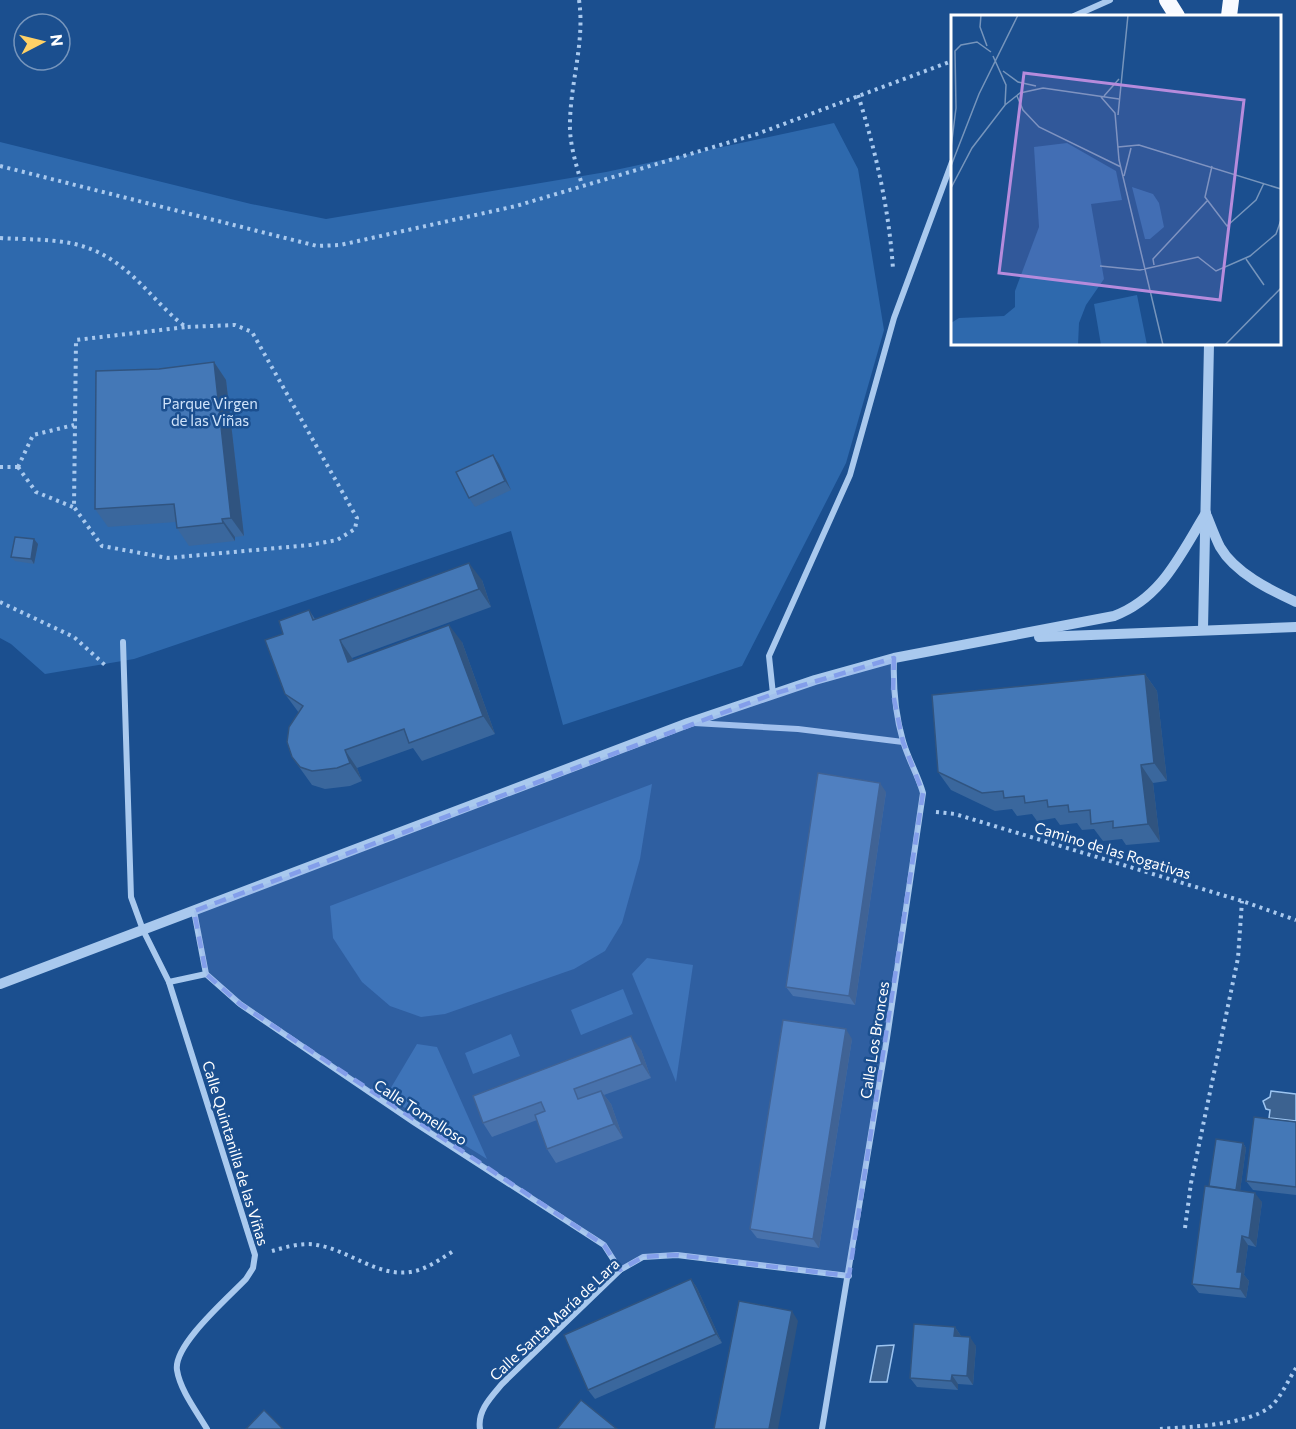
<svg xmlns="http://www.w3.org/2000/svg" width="1296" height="1429" font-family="Commissioner,sans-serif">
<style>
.green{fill:#2e69ad}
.water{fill:#3c6290;stroke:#9cc4f0;stroke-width:1.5}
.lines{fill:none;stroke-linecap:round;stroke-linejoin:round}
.path{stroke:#a9c9ee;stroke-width:4;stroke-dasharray:3 4.5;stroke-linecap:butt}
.minor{stroke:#a9c9ee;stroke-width:6}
.tertiary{stroke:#a9c9ee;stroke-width:10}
.trunk{stroke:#f8faff;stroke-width:16}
.wall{fill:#3a679d}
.shaded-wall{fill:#305480}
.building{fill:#4478b7;stroke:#305480;stroke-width:1.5}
.marked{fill:#839eea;fill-opacity:0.2;stroke:#839eea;stroke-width:4.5;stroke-dasharray:12 8;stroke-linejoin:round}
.labels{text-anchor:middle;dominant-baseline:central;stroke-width:5;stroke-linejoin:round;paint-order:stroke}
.park-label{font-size:15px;fill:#cfe3fa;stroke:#1b4f8f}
.street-label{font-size:15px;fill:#fff;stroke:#1b4f8f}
.inset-road{fill:none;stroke:#7695bc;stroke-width:1.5}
.view{fill:#b68bdc;fill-opacity:0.15;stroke:#b68bdc;stroke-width:3}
.inset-edge{fill:none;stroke:#fff;stroke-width:3}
</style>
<rect width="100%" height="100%" fill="#1b4f8f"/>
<!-- green -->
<g class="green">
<polygon points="834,123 858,169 884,330 846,463 742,666 563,725 511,531 134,659 45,674 11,644 0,638 0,142 251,204 326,219 606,172"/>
<polygon points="652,784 640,859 622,923 605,951 574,969 445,1014 421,1017 390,1006 362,982 333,938 330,906"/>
<polygon points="647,958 693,965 676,1082 632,974"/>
<polygon points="623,989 633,1014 581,1035 571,1010"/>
<polygon points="511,1034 520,1056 473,1074 465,1053"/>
<polygon points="417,1044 437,1047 487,1159 386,1096"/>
</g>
<!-- water -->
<g class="water">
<polygon points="1271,1091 1296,1094 1296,1121 1269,1118 1270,1110 1266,1109 1263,1101 1270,1097"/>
<polygon points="894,1345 887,1382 870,1382 877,1346"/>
</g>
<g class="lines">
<!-- path -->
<g class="path">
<path d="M579 0C585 41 571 80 570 121 569 143 576 164 582 185"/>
<path d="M858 95C876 152 889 209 893 269"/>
<polyline points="0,166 317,246 340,245 516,206 757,134 952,61"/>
<path d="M0 238C52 241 87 236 129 273 149 290 164 311 186 327L235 325 252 332 357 518 355 529 337 540 310 545 168 558 102 546 74 507 76 340 186 327"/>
<polyline points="0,467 18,467"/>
<polyline points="18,467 33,435 74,425"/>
<polyline points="18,467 36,492 73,507"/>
<polyline points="0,602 74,637 106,666"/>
<polyline points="936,812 955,814 1242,901 1296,920"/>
<polyline points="1185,1228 1191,1183 1238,958 1242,901"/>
<path d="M272 1251C286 1247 303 1242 317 1245 349 1250 377 1277 410 1272 426 1270 442 1258 455 1250"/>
<path d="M1160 1429C1189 1427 1247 1425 1270 1407 1281 1398 1288 1380 1296 1368"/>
</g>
<!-- minor -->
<g class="minor">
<polyline points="1074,16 1110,0"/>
<path d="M123 642 131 897 143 930 169 982 255 1255 253 1268 246 1279C229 1297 173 1345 177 1370 180 1390 197 1412 207 1429"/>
<polyline points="773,694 769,656 850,475 894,318 952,162"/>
<polyline points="694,723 798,729 903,742"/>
<polyline points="194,911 206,974"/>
<polyline points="169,982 206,974 240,1004 415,1123 604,1245 620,1270"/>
<path d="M480 1429C477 1411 491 1397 502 1384L620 1270 643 1257 677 1255 849 1276"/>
<path d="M822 1429 887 1038 923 793C918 775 908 759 903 741 895 714 893 686 894 658"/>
</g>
<!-- tertiary -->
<g class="tertiary">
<path d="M1207 516C1211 526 1215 537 1220 547 1235 573 1270 590 1296 602"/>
<polyline points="1203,629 1209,344"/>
<polyline points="1039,637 1296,627"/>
<path d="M0 984 688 723 815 680 894 658 1114 616C1162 598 1180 555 1206 513"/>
</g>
<!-- trunk -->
<g class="trunk">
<polyline points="1167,0 1177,16"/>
<polyline points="1229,16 1231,0"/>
</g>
</g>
<!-- wall -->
<g class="wall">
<polygon points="214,362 226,380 244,536 235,537 235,541 189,546 177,528 176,522 108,527 95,509 159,369"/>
<polygon points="499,464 511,490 475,507 469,498"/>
<polygon points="34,539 38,544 34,564 15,561 11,557"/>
<polygon points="482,580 491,607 352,658 353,660 462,642 495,734 422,761 413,748 357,768 362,781 350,786 325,789 312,785 292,757 299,713 285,694 283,634 309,610 315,619"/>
<polygon points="1145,674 1157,691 1167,781 1153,783 1160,842 1126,845 1122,839 1103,841 1094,829 1082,830 1077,823 1060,825 1055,818 1037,821 1032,814 1017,816 1012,809 995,811 951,790 938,772"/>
<polygon points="886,792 855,1005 793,996 786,987"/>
<polygon points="852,1039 819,1248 757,1238 750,1229"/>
<polygon points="641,1050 651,1078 604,1095 611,1104 623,1138 556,1163 547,1149 537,1120 492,1137 483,1123"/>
<polygon points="1296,1122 1296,1195 1253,1190 1246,1181"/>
<polygon points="1243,1143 1246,1148 1240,1191 1262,1202 1256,1247 1248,1245 1244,1275 1249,1281 1246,1298 1199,1293 1192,1284 1209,1186"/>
<polygon points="691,1279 697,1288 722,1343 595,1399 588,1390"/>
<polygon points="955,1327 961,1336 976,1346 973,1385 958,1384 958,1390 917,1387 910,1378"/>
</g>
<!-- shaded-wall -->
<g class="shaded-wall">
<polygon points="214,362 226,380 244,536 231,518"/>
<polygon points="493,455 499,464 511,490 505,481"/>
<polygon points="222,519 235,537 235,541 223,523"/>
<polygon points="34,539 38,544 34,564 31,559"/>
<polygon points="469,563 482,580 491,607 479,589"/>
<polygon points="449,625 462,642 495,734 483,716"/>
<polygon points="340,640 352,658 360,680 348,662"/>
<polygon points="1145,674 1157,691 1167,781 1154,763"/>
<polygon points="345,750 357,768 362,781 350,763"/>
<polygon points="1141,765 1153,783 1160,842 1148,824"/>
<polygon points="880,783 886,792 855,1005 849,996"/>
<polygon points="846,1029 852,1039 819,1248 813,1239"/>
<polygon points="631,1036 641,1050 651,1078 642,1064"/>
<polygon points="601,1091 611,1104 623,1138 614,1124"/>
<polygon points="1243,1143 1246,1148 1239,1199 1236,1194"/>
<polygon points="1255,1193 1262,1202 1256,1247 1249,1238"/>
<polygon points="1242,1236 1248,1245 1244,1275 1249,1281 1246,1298 1240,1289 1237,1272"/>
<polygon points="691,1279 697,1288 722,1343 716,1334"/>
<polygon points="792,1311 798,1321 778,1429 769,1429"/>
<polygon points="955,1327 961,1336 954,1336"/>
<polygon points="970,1337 976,1346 973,1385 967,1376"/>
<polygon points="952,1375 958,1384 958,1390 951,1381"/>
</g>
<!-- building -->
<g class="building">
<polygon points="214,362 231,518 222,519 223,523 177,528 174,504 95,509 96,371 159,369"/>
<polygon points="493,455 505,481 469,498 456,472"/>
<polygon points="15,537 34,539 31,559 11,557"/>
<polygon points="469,563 479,589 340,640 348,662 449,625 483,716 409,743 404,729 345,750 350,763 337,768 312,771 300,767 292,757 287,742 289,727 303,706 285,694 265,640 283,634 279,621 309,610 313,620"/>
<polygon points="1145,674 1154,763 1141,765 1148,824 1113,828 1113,821 1091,824 1090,810 1069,812 1068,805 1048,807 1047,800 1025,803 1024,796 1004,798 1003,791 982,793 938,772 932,695"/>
<polygon points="818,773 880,783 849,996 786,987"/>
<polygon points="783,1020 846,1029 813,1239 750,1229"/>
<polygon points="631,1036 642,1064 574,1089 578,1099 601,1091 614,1124 547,1149 535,1115 545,1111 541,1102 483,1123 473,1096"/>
<polygon points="1254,1117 1296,1122 1296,1187 1246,1181"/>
<polygon points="1216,1139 1243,1143 1236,1190 1209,1186"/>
<polygon points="1205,1186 1255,1193 1249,1238 1242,1236 1237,1272 1242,1272 1240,1289 1192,1284"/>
<polygon points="691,1279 716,1334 588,1390 564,1335"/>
<polygon points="739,1301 792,1311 769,1429 714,1429"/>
<polygon points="914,1324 955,1327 954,1336 970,1337 967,1376 952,1375 951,1381 910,1378"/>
<polygon points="581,1400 617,1429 557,1429"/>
<polygon points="264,1410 283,1429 246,1429"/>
</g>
<!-- marked area -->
<path class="marked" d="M894 658 893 694 903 742 923 793 849 1276 677 1255 643 1257 620 1270 604 1245 240 1004 206 974 194 911 773 694Z"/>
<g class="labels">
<!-- park labels -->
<g class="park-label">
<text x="210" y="403">Parque Virgen<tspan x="210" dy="17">de las Viñas</tspan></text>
</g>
<!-- street labels -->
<g class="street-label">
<text transform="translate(1113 850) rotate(17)">Camino de las Rogativas</text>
<text transform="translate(874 1040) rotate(-81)">Calle Los Bronces</text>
<text transform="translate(421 1112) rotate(33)">Calle Tomelloso</text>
<text transform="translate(236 1153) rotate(73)">Calle Quintanilla de las Viñas</text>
<text transform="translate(554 1319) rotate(-43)">Calle Santa María de Lara</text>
</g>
</g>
<!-- overview -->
<g transform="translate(951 15)">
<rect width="330" height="330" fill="#1b4f8f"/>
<path d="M116 128 165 156 171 185 140 189 153 264 135 290 128 308 127 330H0V308L8 303 53 301 64 292V276L88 212 83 132ZM181 172 202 179 208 188 213 212 199 224H194ZM186 280 196 330H150L143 289Z" fill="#2e69ad"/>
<path class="inset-road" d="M30 0 29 12 36 31M42 41 55 70 54 90M52 56 67 67 85 71M92 73 168 84M66 81 72 95 88 112 170 152M153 81 168 64M150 82 164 98 168 145 212 330M167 100 177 0M167 132 188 130 330 174M0 133 5 93 4 36 10 30 26 27 40 37M0 151 28 79 67 0M261 151 254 182 276 211 305 185 313 168M173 161 180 133M0 173 21 133 54 90 69 78 92 73M295 244 313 270M203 250 202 244 256 186M149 251 189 255 247 242 265 256 299 241 325 219 330 205M274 330 330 273"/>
<path class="view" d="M73 58 293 85 269 285 48 258Z"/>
<rect width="330" height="330" class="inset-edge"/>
</g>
<!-- north arrow -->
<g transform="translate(42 42) rotate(83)"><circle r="28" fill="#1b4f8f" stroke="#7695bc" stroke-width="1.5"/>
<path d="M0-4.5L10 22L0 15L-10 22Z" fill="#ffd166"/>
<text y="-9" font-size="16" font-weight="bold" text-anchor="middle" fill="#ffffff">N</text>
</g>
</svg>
